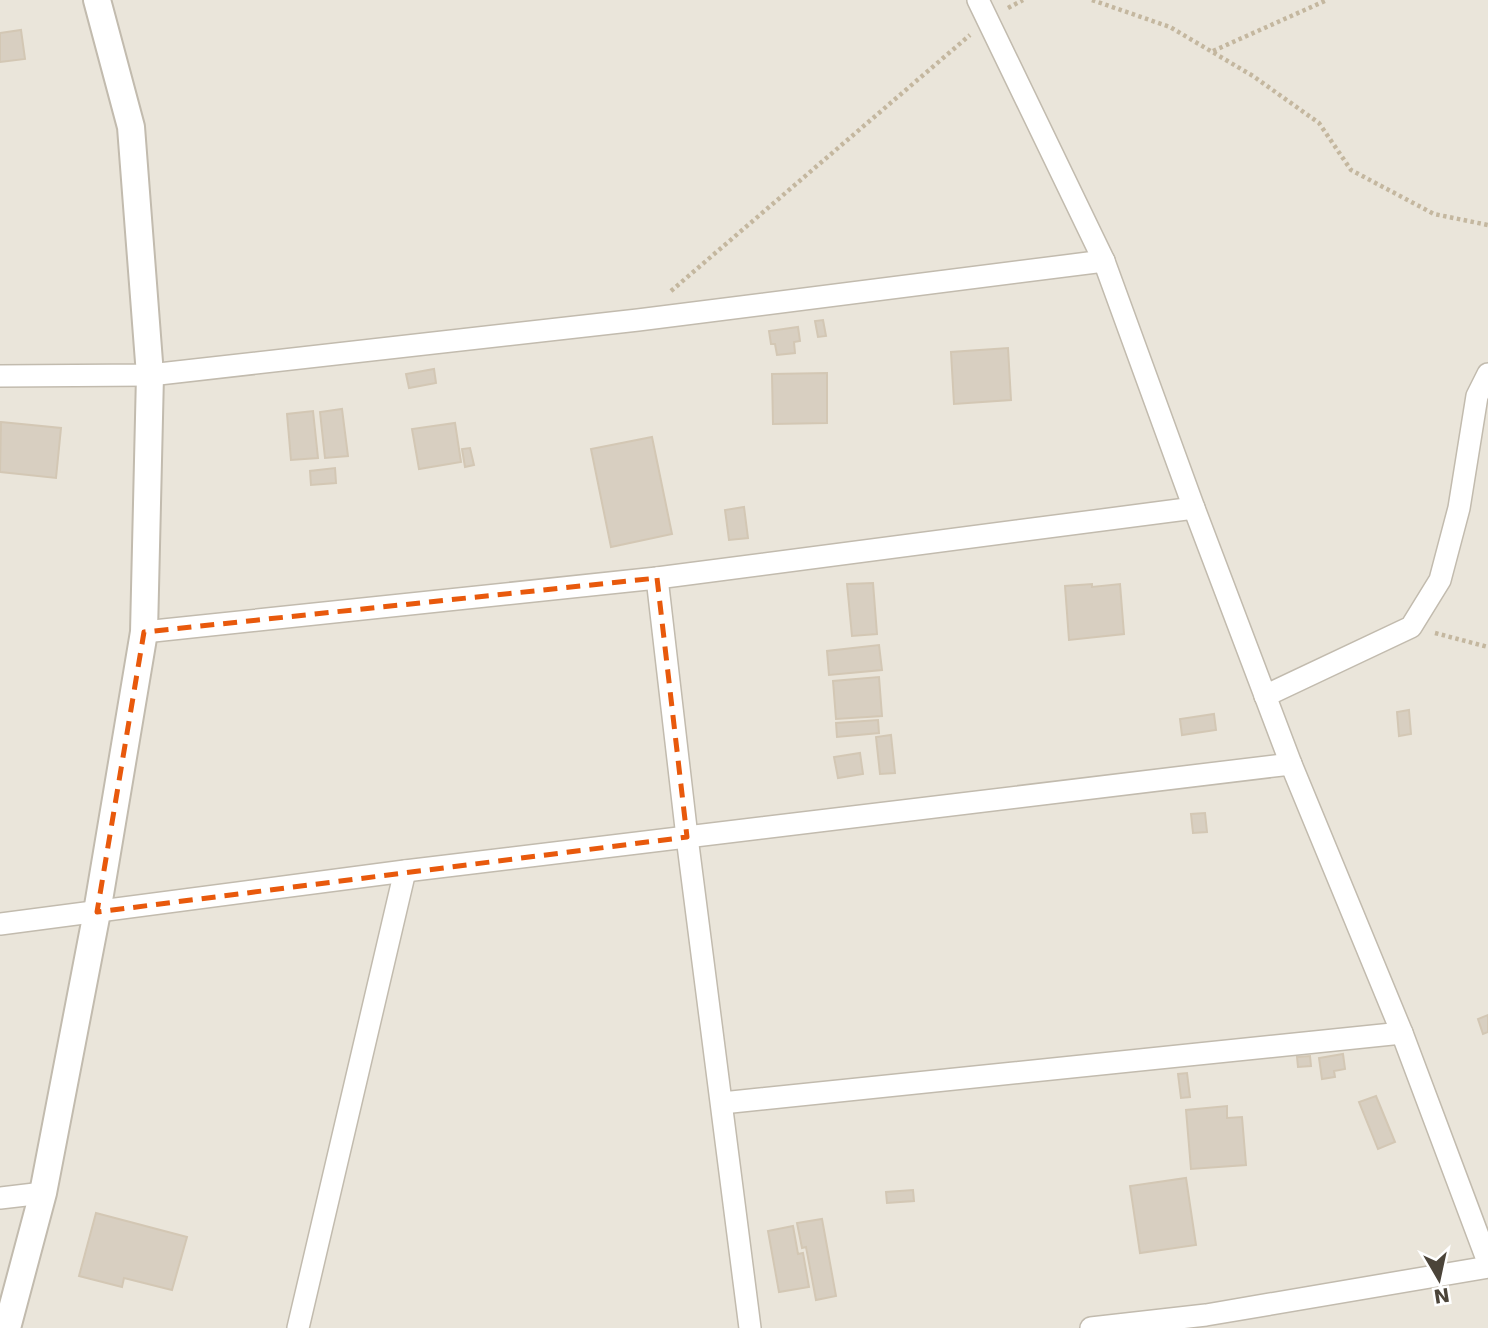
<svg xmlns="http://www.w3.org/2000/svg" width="1488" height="1328" font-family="'DejaVu Sans',sans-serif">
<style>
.residential{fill:#eae5da}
.building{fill:#d8cfc1;stroke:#d3c7b4;stroke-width:2}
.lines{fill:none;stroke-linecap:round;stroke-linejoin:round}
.minor-casing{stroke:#c2bbae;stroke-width:24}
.tertiary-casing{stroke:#c2bbae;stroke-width:30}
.path{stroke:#c4b79f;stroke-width:4.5;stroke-dasharray:3.5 3.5;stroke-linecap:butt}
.minor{stroke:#fff;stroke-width:21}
.tertiary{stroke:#fff;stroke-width:26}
.marked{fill:none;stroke:#e8590c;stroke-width:5;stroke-dasharray:14 9;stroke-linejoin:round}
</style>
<rect width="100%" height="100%" fill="#f6f3ec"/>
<!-- residential -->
<rect class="residential" x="0" y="0" width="1488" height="1328"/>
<!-- building -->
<g class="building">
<polygon points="21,30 25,59 0,62 0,33"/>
<polygon points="823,320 826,336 818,337 815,321"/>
<polygon points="798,327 800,341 794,342 795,353 777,355 775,344 771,344 769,331"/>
<polygon points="1008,348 1011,400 954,404 951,352"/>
<polygon points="434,369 436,383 409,388 406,374"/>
<polygon points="827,373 827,423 773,424 772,374"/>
<polygon points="342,409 348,456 325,458 320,412"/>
<polygon points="313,411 318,458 291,460 287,414"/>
<polygon points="1,422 61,428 56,478 0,472"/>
<polygon points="455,423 461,462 419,469 412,429"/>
<polygon points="652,437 672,534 611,547 591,449"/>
<polygon points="470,448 474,465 465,467 462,449"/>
<polygon points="335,468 336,483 311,485 310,471"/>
<polygon points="744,507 748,538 729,540 725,510"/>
<polygon points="873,583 877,634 852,636 847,584"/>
<polygon points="1092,584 1092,587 1120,584 1124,634 1069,640 1065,586"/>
<polygon points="879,645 882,670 829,675 827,651"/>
<polygon points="879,677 882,716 836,719 833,681"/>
<polygon points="1409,710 1411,734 1399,736 1397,712"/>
<polygon points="1214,714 1216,730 1182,735 1180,719"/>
<polygon points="878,720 879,733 837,737 836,723"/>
<polygon points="891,735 895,773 880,774 876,737"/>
<polygon points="860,753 863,774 838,778 834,757"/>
<polygon points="1205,813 1207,832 1193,833 1191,814"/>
<polygon points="1488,1015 1488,1032 1483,1034 1478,1019"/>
<polygon points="1343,1054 1345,1069 1334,1071 1335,1077 1322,1079 1319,1058"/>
<polygon points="1310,1056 1311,1066 1298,1067 1297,1057"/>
<polygon points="1187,1073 1190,1097 1181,1098 1178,1074"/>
<polygon points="1376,1096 1395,1142 1378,1149 1359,1102"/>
<polygon points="1227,1106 1227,1118 1242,1117 1246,1165 1191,1169 1186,1110"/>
<polygon points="1186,1178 1196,1245 1140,1253 1130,1186"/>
<polygon points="913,1190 914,1201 887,1203 886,1192"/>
<polygon points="96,1213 187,1237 172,1290 124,1278 122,1287 79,1276"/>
<polygon points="822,1219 836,1296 816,1300 806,1247 802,1248 797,1223"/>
<polygon points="793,1226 798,1254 803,1253 809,1287 779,1292 768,1231"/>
</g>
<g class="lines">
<!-- minor casing -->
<g class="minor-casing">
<g id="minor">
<polyline points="978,0 1104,261 1194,508 1291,764 1402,1033 1488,1262"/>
<polyline points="0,376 150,375 638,320 1104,261"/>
<polyline points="657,578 687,837 750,1328"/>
<polyline points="144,632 657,578 1194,508"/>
<polyline points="1265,696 1411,627 1440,580 1459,508 1477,396 1488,374"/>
<polyline points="0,924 405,871 1291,764"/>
<polyline points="722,1103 1402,1033"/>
<polyline points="0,1198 43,1193"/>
<polyline points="298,1328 405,871"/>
<polyline points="1091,1328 1206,1315 1488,1267"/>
</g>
</g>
<!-- tertiary casing -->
<g class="tertiary-casing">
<polyline id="tertiary" points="7,1328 43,1193 97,912 144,632 150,375 131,127 97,0"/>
</g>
<!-- path -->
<g class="path">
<polyline points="1092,0 1170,27 1253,76 1319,123 1351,170 1434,214 1488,225"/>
<polyline points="1008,8 1023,0"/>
<polyline points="1213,51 1327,0"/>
<polyline points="671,291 970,35"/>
<polyline points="1435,633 1488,647"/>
</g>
<!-- minor -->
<use href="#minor" class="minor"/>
<!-- tertiary -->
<use href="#tertiary" class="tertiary"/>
</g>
<!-- marked area -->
<path class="marked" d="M657 578 687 837 97 912 144 632Z"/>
<!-- north arrow -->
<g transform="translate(1439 1279) rotate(171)" stroke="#ffffff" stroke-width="5" paint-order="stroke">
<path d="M0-5L12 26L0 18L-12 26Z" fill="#4b4439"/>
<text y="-10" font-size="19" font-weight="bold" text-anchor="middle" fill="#4b4439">N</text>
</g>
</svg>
